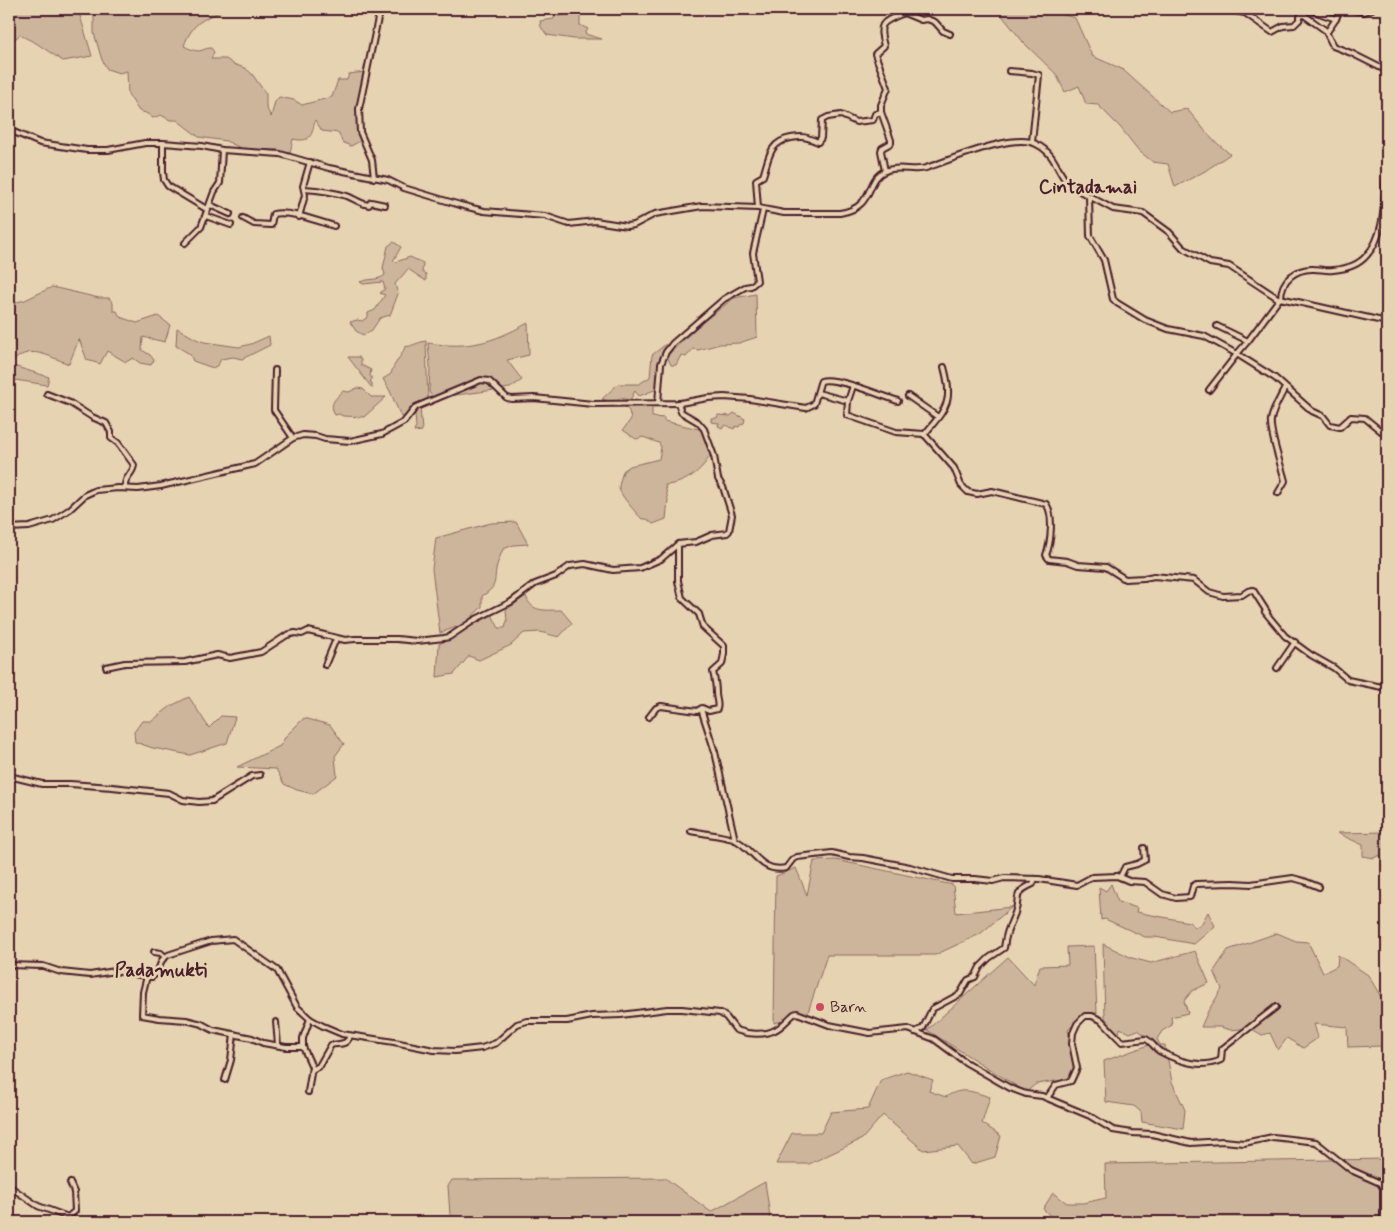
<svg xmlns="http://www.w3.org/2000/svg" width="1396" height="1231" font-family="Mynerve,sans-serif">
<style>
.green{fill:#cdb59b;stroke:#8c6a63}
.lines{fill:none;stroke-linecap:round;stroke-linejoin:round}
.minor-casing{stroke:#4a1f2b;stroke-width:8}
.minor{stroke:#e6d3b1;stroke-width:4}
.poi-dot{fill:#d1495b;stroke:#e6d3b1;stroke-width:2}
.labels{text-anchor:middle;dominant-baseline:central;stroke-width:5;stroke-linejoin:round;paint-order:stroke}
.poi-label{font-size:16px;fill:#4a1f2b;stroke:#e6d3b1;text-anchor:start}
.quarter-label{font-size:19px;font-weight:bold;fill:#4a1f2b;stroke:#e6d3b1}
</style>
<rect width="100%" height="100%" fill="#e6d3b1"/>
<filter id="ink" filterUnits="userSpaceOnUse"><feTurbulence type="fractalNoise" baseFrequency=".02" numOctaves="2"/><feDisplacementMap in="SourceGraphic" scale="10" xChannelSelector="R" yChannelSelector="G"/><feConvolveMatrix kernelMatrix="1 2 1 2 8 2 1 2 1" color-interpolation-filters="sRGB"/></filter>
<g filter="url(#ink)">
<!-- green -->
<g class="green">
<polygon points="9,9 78,9 92,56 63,61 36,43 20,35 9,43"/>
<path d="M94 9H225C218 14 210 15 203 20 194 25 187 36 184 46 188 48 194 51 199 51 204 50 206 48 211 48L214 52 211 59H226L233 64 245 68 252 74 266 94V107L271 117 275 102 279 97 294 100 302 105 332 97 338 80H347L349 74 364 72 357 118 360 141 351 146 342 142 339 133 322 131 315 120C312 135 311 143 293 139L290 153 278 150H245L226 141 199 137 177 120H170L161 115 153 118 146 113 139 111 128 94 127 71 119 73 107 69 102 60 94 33Z"/>
<polygon points="992,9 1057,9 1057,13 1075,18 1092,56 1122,69 1170,112 1187,109 1212,139 1230,154 1205,171 1175,187 1168,164 1153,162 1139,151 1120,127 1098,105 1086,104 1079,86 1065,92 1056,74 1024,43 1000,13"/>
<polygon points="555,11 558,16 580,13 580,25 588,29 585,34 602,39 574,39 547,35 541,27 540,21 554,19"/>
<path d="M394 242 401 247 393 261 396 262 410 257 423 263 422 272 426 274V281L408 269 395 284 398 294 390 315 380 318 372 330 363 335 356 331 350 322 357 320 362 321 368 317V313L375 310 385 295 380 293 385 289 383 282 363 284 360 282C369 278 378 281 385 275L383 268 388 246Z"/>
<path d="M52 287 99 298H109L113 303V311H117L120 317 137 323 158 316 170 325 165 342 143 337 142 350 150 355 154 360 151 365 140 363 133 358 126 362 107 351 100 364 87 360 79 339 69 364C47 356 28 342 10 365L49 377 47 385 9 379V304L25 300Z"/>
<polygon points="756,294 757,337 739,343 720,344 698,350 693,349 686,357 681,355 676,365 671,365 667,356 699,325 734,298"/>
<path d="M528 323 529 355 507 360 522 380 510 388 433 398 429 392 430 366 428 343C470 349 491 343 528 323Z"/>
<polygon points="177,328 196,339 204,342 239,347 251,344 269,336 270,345 242,359 233,357 221,359 218,365 213,368 193,361 190,354 176,346"/>
<path d="M426 341 428 405 420 407 422 431 414 432 416 427 415 414 401 417 390 391 383 379 391 374C394 362 401 358 405 347 413 346 418 342 426 341Z"/>
<polygon points="666,344 661,380 657,389 639,396 635,391 630,400 620,398 616,403 602,399 618,384 639,384 650,377 652,355"/>
<polygon points="348,357 359,357 361,360 361,365 371,370 370,375 372,379 370,382 372,383 372,388"/>
<path d="M357 388 363 389 371 397H386L364 417 343 416 339 414 335 415C329 404 334 400 343 391L349 392Z"/>
<path d="M652 404V417L664 418V421L703 430 711 454C702 471 685 484 665 485L668 500 666 519 653 524 647 519H642C637 514 619 494 619 488 619 483 622 476 623 471L630 466 659 459 661 447 659 443 643 437 636 439 623 430 631 419 629 411 623 405Z"/>
<polygon points="734,413 745,419 744,423 740,425 739,427 736,426 734,429 726,425 722,428 718,426 719,423 711,422 711,418 717,418 718,415 730,416"/>
<path d="M516 522 528 544 514 545 503 549C501 554 499 559 497 565 493 581 499 586 482 596V607L464 624 440 633 432 569 436 538 491 523Z"/>
<path d="M526 596C531 613 546 610 561 610L572 623 559 637 540 632 524 633 511 645 479 660 469 656 454 674 437 677 439 644 492 615 499 628H505L507 621 506 610Z"/>
<polygon points="189,697 209,728 221,716 235,717 227,743 190,755 153,748 135,742 134,732 142,721 152,721 171,706"/>
<polygon points="304,718 330,725 344,744 335,756 337,776 313,794 297,790 284,784 276,769 237,767 280,746 286,736"/>
<polygon points="1387,832 1387,867 1380,855 1374,858 1363,856 1363,845 1337,833"/>
<polygon points="836,860 953,885 956,913 1012,907 980,934 935,955 827,955 807,1015 774,1023 776,876 796,868 807,895 814,861"/>
<polygon points="1111,884 1118,902 1137,908 1136,912 1189,922 1195,927 1201,925 1208,912 1215,926 1194,944 1155,937 1145,937 1105,919 1101,920 1099,887 1106,891"/>
<polygon points="1277,933 1296,941 1308,942 1323,973 1337,966 1338,955 1368,975 1384,1002 1387,995 1387,1053 1383,1046 1348,1047 1347,1027 1314,1024 1318,1038 1303,1048 1287,1038 1278,1050 1270,1033 1262,1035 1250,1028 1231,1030 1220,1027 1201,1027 1208,1011 1222,989 1214,971 1228,950"/>
<polygon points="1103,944 1132,958 1151,963 1195,951 1209,983 1192,991 1184,1001 1188,1013 1171,1017 1172,1025 1162,1031 1157,1039 1160,1045 1165,1045 1172,1082 1185,1110 1183,1129 1142,1122 1141,1112 1134,1106 1106,1102 1104,1061 1149,1045 1158,1045 1138,1030 1130,1033 1120,1028 1119,1034 1105,1018"/>
<polygon points="1094,946 1097,1013 1085,1014 1068,1030 1075,1067 1069,1079 1036,1084 1026,1092 927,1030 1008,957 1034,985 1040,966 1068,965 1067,947"/>
<path d="M907 1071 933 1080 929 1091 946 1097C962 1086 973 1092 990 1097L982 1123 1001 1136 995 1157 972 1164 958 1146 923 1150 883 1115 862 1139 809 1164H776L792 1133H821L831 1112 868 1109 881 1080Z"/>
<polygon points="1387,1159 1387,1222 1053,1222 1054,1219 1043,1209 1053,1193 1067,1203 1083,1203 1106,1198 1105,1164"/>
<polygon points="665,1178 711,1212 765,1182 769,1209 770,1222 463,1222 450,1215 448,1186 452,1180"/>
</g>
<g class="lines">
<!-- minor casing -->
<g class="minor-casing">
<g id="minor">
<polyline points="1223,9 1245,13 1272,32 1283,26 1294,25 1299,20 1304,9"/>
<polyline points="1308,9 1336,19 1340,9"/>
<polyline points="1348,9 1364,12 1372,9"/>
<polyline points="1299,20 1301,15 1304,15 1325,30 1333,46 1351,53 1387,71"/>
<polyline points="1327,32 1336,19"/>
<polyline points="1009,71 1032,73 1039,75 1032,142"/>
<path d="M881 112V105L888 88 875 54 884 46C877 22 883 22 904 13L921 20 927 19 935 22 943 31 950 34"/>
<path d="M9 130 40 143 87 150H108L145 143H163L202 146 222 150 280 154 329 168 388 180 404 188 460 205 484 211 545 216 569 224 595 221 627 226 634 225 655 214 702 206 758 208 784 213H840C876 207 865 179 885 171 898 165 913 172 926 168 950 160 1014 132 1036 144 1056 154 1055 168 1067 182 1073 189 1082 192 1089 196L1090 236 1104 260 1113 299 1117 303 1145 320 1168 329 1204 336 1237 354 1248 341 1280 298 1387 322"/>
<polyline points="163,143 163,172 164,180 168,186 208,210"/>
<polyline points="374,178 372,160 360,132 359,109 380,9"/>
<path d="M304 189C318 190 333 192 347 196 355 199 360 204 369 205L371 202 385 205"/>
<polyline points="1089,196 1113,209 1143,213 1169,232 1183,248 1210,263 1229,266 1279,299"/>
<polyline points="210,205 230,214"/>
<path d="M758 208 756 180 763 176C769 158 769 142 791 138 804 136 806 137 818 142L821 138 822 120 828 117 841 115 856 122 873 120 875 114 881 112 891 140V143L882 148 881 151 885 171"/>
<polyline points="206,216 231,225"/>
<polyline points="299,217 305,195 303,186 310,162"/>
<path d="M243 218 254 224 271 225 273 214C288 210 318 221 334 226"/>
<polyline points="185,243 201,227 214,192 220,183 222,150"/>
<path d="M1281 298C1281 279 1297 268 1314 269 1320 269 1327 271 1333 270 1345 269 1359 265 1367 255 1388 232 1383 192 1387 163"/>
<polyline points="1217,326 1248,341"/>
<polyline points="275,370 274,410 293,438"/>
<polyline points="1209,390 1237,354 1275,378 1312,411 1323,416 1330,425 1340,427 1351,417 1365,418 1387,436"/>
<path d="M818 393 848 401 847 415 896 432 924 434 954 468 961 485 968 492 977 494 992 491 1046 504C1054 514 1051 543 1046 555L1049 559 1067 561 1078 565 1106 567 1125 579 1144 578 1154 576 1194 580 1209 592 1223 596 1242 595 1248 591 1253 590 1267 612"/>
<path d="M47 394 70 403 92 417 106 423 111 432V438L118 443 134 465C133 475 124 476 125 488"/>
<polyline points="908,396 938,417"/>
<polyline points="848,401 853,386"/>
<polyline points="658,403 661,364 666,352 673,343 724,299 745,287 751,286 757,281 753,253 763,210"/>
<path d="M924 435C946 408 954 403 944 367"/>
<path d="M1278 493 1285 481C1282 468 1269 432 1271 420 1273 409 1280 398 1285 388"/>
<path d="M9 528 29 527 53 520 70 509 85 495 96 490 118 488 138 489 161 486 255 464 293 438 303 435 316 436 325 439 350 441 382 434 404 422 416 407 481 380 489 381 507 398 512 399 534 398 593 404 680 403 708 398 724 397 750 399 806 408 814 404 820 383 821 381C835 376 882 396 898 401"/>
<polyline points="1265,612 1285,636 1311,655 1334,668 1348,680 1387,688"/>
<polyline points="325,665 336,639"/>
<polyline points="106,667 125,663 185,662 217,655 230,658 261,652 287,635 295,633 302,634 308,631 345,640 355,639 397,639 417,641 444,638 449,637 476,619 511,602 535,584 556,576 570,566 585,564 613,570 640,568 661,559 678,544"/>
<polyline points="1277,668 1295,642"/>
<polyline points="701,709 715,752 735,840"/>
<path d="M649 717 656 708 661 706 697 711 702 708 709 711 717 709C719 703 716 700 716 693 716 685 715 680 713 672L722 664 724 654V646L703 627 699 614 682 598 678 581V544L696 542 712 535 727 533 729 531 732 515 723 487 718 479 714 456 704 429 698 422 681 412 678 403"/>
<polyline points="9,776 42,784 70,784 112,787 169,793 183,800 199,802 212,801 252,776 260,775"/>
<path d="M691 831C705 834 720 835 733 839 753 846 759 874 786 868L793 859 797 857 832 853 849 857 863 858 910 867 952 879H975L993 881 1004 878 1039 879 1077 885 1092 877 1117 876 1129 881 1145 882 1162 894 1176 898 1190 897 1193 886 1196 884 1233 883 1251 884 1293 878 1304 881 1319 887"/>
<polyline points="1120,877 1125,867 1137,864 1145,860 1144,848"/>
<polyline points="154,952 161,953 165,957"/>
<path d="M9 965 43 966 61 972 90 975 115 971 152 977 157 973 162 960 168 955 211 941 233 939 277 970 297 1007 310 1019 323 1026 342 1034 394 1042 434 1050 455 1051 482 1048 496 1043 517 1024 527 1021H567L592 1016 621 1015 667 1009H682L720 1013 726 1017 736 1030C747 1034 764 1036 775 1030 782 1027 788 1019 794 1014L797 1013 829 1025 870 1033 908 1029 934 1039 965 1062 1010 1088 1026 1094 1042 1096 1090 1116 1113 1130 1132 1133 1152 1134 1191 1143 1223 1141 1244 1143 1273 1137 1316 1142 1351 1170 1380 1183 1383 1188V1222"/>
<polyline points="147,976 143,992 142,1015 159,1018 186,1020 202,1024 213,1030 252,1038 263,1043 286,1047 303,1047"/>
<polyline points="276,1022 278,1045"/>
<path d="M915 1032 923 1028 932 1009 960 994 968 980 975 977 980 967 989 958 1004 948C1006 932 1009 928 1015 913 1021 897 1011 894 1033 884L1035 879"/>
<path d="M312 1070 319 1066 331 1045C340 1043 346 1046 350 1036"/>
<polyline points="225,1080 231,1060 234,1034"/>
<polyline points="308,1092 312,1067 303,1047 303,1038 310,1019"/>
<path d="M1047 1098 1056 1085 1071 1081 1077 1068 1072 1044 1073 1033 1077 1024 1085 1016H1092L1101 1020 1122 1042 1146 1039C1152 1042 1155 1049 1161 1052 1178 1061 1202 1069 1221 1060L1222 1049 1276 1007"/>
<polyline points="9,1186 38,1206 68,1217 75,1211 74,1192 70,1183"/>
</g>
</g>
<!-- minor -->
<use href="#minor" class="minor"/>
</g>
</g>
<!-- markers -->
<circle class="poi-dot" cx="820" cy="1007" r="5"/>
<g class="labels">
<!-- poi labels -->
<g class="poi-label">
<text x="830" y="1007">Barn</text>
</g>
<!-- quarter labels -->
<g class="quarter-label">
<text x="1088" y="187">Cintadamai</text>
<text x="161" y="970">Padamukti</text>
</g>
</g>
<!-- margin -->
<rect width="1396" height="1231" fill="none" stroke="#e6d3b1" stroke-width="30"/>
<rect x="15" y="15" width="1366" height="1201" fill="none" stroke="#4a1f2b" stroke-width="2" filter="url(#ink)"/>
</svg>
